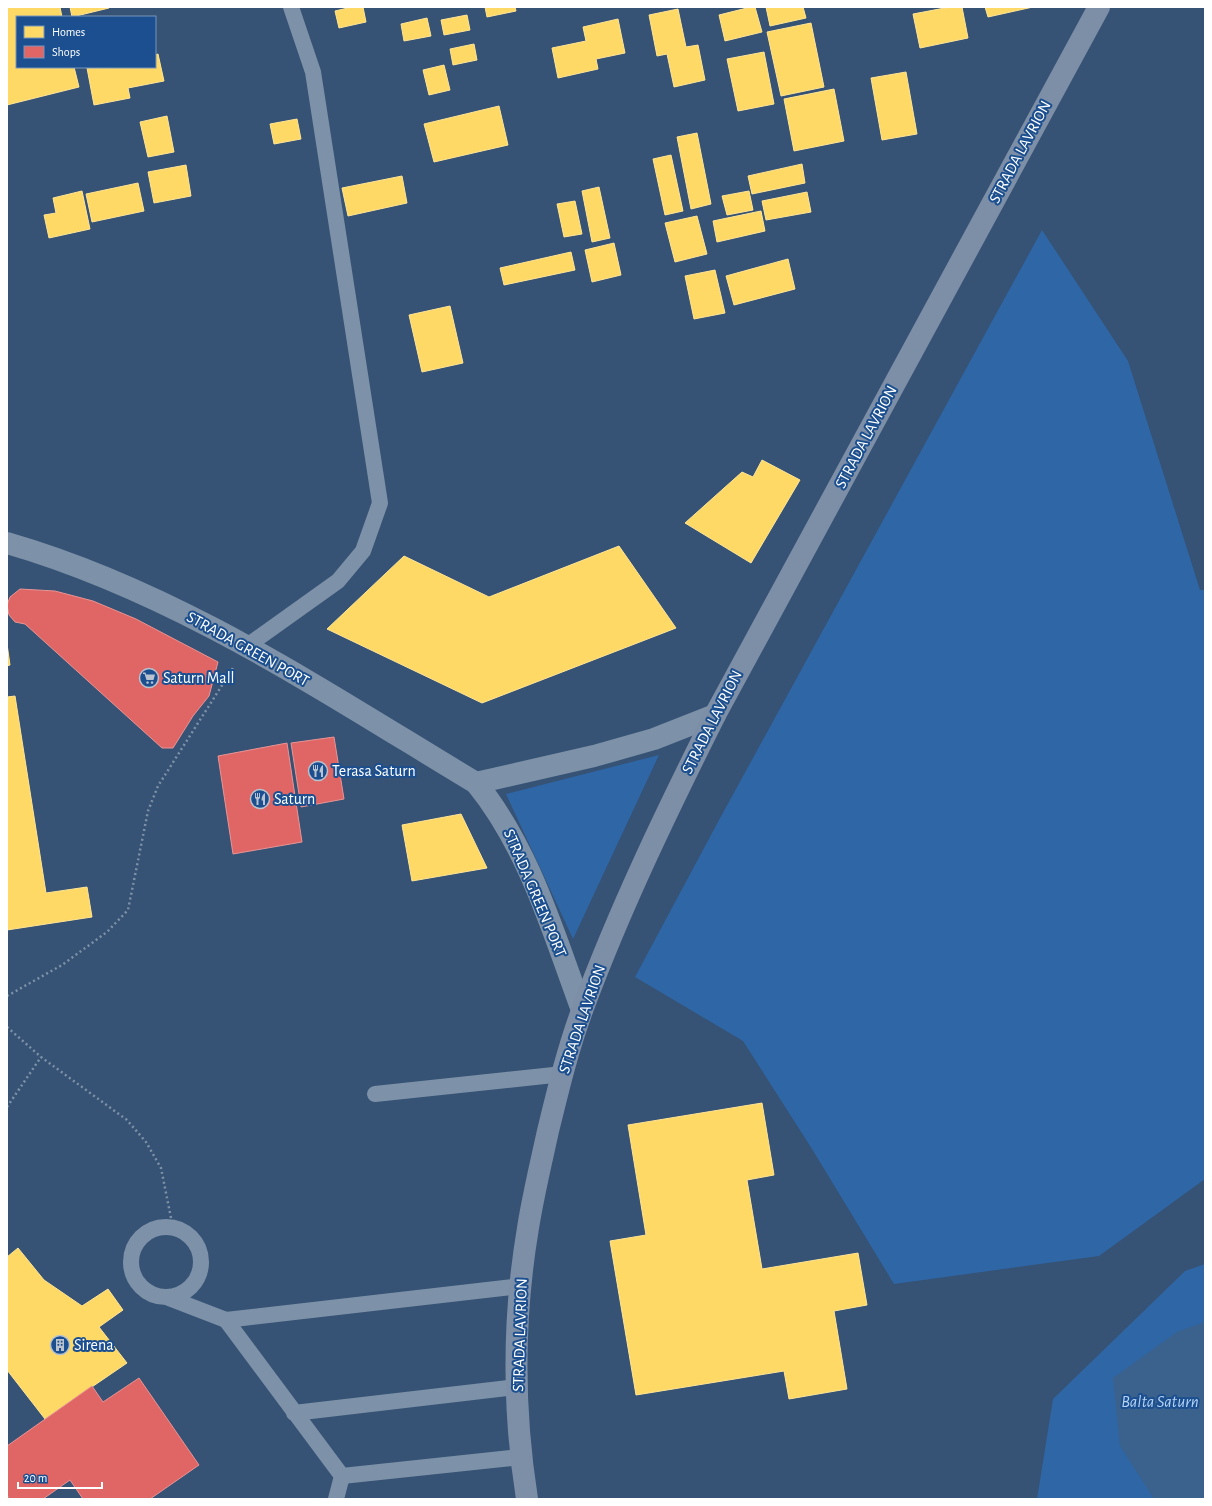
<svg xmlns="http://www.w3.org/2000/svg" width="1212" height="1506" font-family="'Alegreya Sans',sans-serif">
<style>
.green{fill:#2f66a5}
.water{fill:#3b618d}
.homes{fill:#ffd966;stroke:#ffe494}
.shops{fill:#e06666;stroke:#e99494}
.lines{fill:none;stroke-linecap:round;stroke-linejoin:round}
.path{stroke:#7d92a8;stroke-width:2.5;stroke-dasharray:2 3;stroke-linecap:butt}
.service{stroke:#7d92a8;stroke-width:16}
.tertiary{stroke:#7d92a8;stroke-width:22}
.primary{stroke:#7d8ea7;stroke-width:22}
.labels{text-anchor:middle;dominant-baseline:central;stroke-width:4;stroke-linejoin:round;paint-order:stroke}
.street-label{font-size:16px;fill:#fff;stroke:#1b4f8f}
.poi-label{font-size:16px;fill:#fff;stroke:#1b4f8f;text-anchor:start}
.water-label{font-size:17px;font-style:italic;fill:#b5d3f5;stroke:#1b4f8f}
</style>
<rect width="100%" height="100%" fill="#365274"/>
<!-- green -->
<g class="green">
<polygon points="1042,230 1128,361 1200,590 1205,590 1205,1179 1099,1256 894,1284 812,1149 743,1041 635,977 719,820"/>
<polygon points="659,755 573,939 506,794"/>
<polygon points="1205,1264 1205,1499 1037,1499 1053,1399 1185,1271"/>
</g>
<!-- water -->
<polygon class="water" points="1205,1322 1205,1499 1154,1499 1120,1446 1113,1378 1177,1332"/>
<!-- homes -->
<g class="homes">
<polygon points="7,7 60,7 62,17 17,17 17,67 74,67 79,87 7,105"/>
<polygon points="70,7 109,7 109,8 72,17"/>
<polygon points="352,7 363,7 366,22 339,28 335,11"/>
<polygon points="485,7 515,7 516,11 487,17"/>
<polygon points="751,7 755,7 762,32 725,41 719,15"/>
<polygon points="766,7 803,7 806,18 770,26"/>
<polygon points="950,7 962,7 968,38 920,48 913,14"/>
<polygon points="985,7 1033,7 988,17"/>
<polygon points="678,9 686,47 698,45 705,80 674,87 667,54 657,56 649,15"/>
<polygon points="467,15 470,30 444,35 441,20"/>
<polygon points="427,18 431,36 404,41 401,24"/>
<polygon points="618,19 625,53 596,59 598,69 558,78 552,48 586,41 583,27"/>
<polygon points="811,23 824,87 781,96 767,32"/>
<polygon points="474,44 477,60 453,65 450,49"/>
<polygon points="764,52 774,104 738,111 727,59"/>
<polygon points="158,54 164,81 128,88 130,98 94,105 87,68 155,67 155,55"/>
<polygon points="444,65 450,90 429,95 423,70"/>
<polygon points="906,72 917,134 882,140 871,78"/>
<polygon points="834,89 844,141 794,151 784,99"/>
<polygon points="499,106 508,145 434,162 424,124"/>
<polygon points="167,116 174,152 148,157 140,122"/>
<polygon points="297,119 301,139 274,144 270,124"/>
<polygon points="697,133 711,204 691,209 677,137"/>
<polygon points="671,155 683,211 665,215 653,159"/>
<polygon points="802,164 805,183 752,194 748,176"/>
<polygon points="186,165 191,196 154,203 148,172"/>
<polygon points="402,176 407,203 348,216 342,188"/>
<polygon points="138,183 144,211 92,222 86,194"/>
<polygon points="599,187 610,238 592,242 582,191"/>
<polygon points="82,191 90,229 49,238 44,215 56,213 53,198"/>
<polygon points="749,191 753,210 727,215 722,196"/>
<polygon points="807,192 811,212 766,220 762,201"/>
<polygon points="575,201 582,234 564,237 557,204"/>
<polygon points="761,211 765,231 717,242 713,221"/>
<polygon points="697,216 707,254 675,262 665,223"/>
<polygon points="614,243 621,275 592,282 585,250"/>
<polygon points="571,252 575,270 504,285 500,268"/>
<polygon points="788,259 795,289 734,305 726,276"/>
<polygon points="715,270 725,313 694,319 685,276"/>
<polygon points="450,306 463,363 422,372 409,315"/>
<polygon points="762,460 800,480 751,563 685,523 742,472 753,477"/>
<polygon points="619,546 676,628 482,703 327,629 404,556 489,597"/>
<polygon points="7,644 10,665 7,666"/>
<polygon points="15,696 46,893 87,887 92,917 7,930 7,697"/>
<polygon points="461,814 487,868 412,881 402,825"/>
<polygon points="762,1103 774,1175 747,1180 762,1269 858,1253 867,1305 834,1311 847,1389 789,1399 784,1371 636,1395 610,1241 646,1235 628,1125"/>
<polygon points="18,1248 44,1280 82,1306 108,1289 123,1310 99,1327 127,1363 45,1419 7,1370 7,1257"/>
</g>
<!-- shops -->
<g class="shops">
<polygon points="20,589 55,591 93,601 136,619 218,662 209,696 193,716 173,748 162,748 25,624 15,622 9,615 7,605 10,597"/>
<polygon points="334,737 344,799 301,807 291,743"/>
<polygon points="287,743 302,842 233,854 218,756"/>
<polygon points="139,1378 199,1465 150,1499 83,1499 70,1480 43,1499 10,1499 7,1495 7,1446 92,1386 103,1402"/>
</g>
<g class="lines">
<!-- path -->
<g class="path">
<polyline points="7,996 62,965 107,932 128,910 148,811 158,786 233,668"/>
<polyline points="7,1027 41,1057 127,1120 146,1142 161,1168 173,1228"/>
<polyline points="7,1107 41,1057"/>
</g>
<!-- service -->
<g class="service">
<polyline points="247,646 338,581 363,551 380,503 313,72 291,7"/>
<polyline points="375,1094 563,1074"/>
<circle cx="166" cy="1262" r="35"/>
<polyline points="169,1298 226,1320 521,1286"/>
<polyline points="226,1320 342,1476 336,1499"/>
<polyline points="294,1413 517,1387"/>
<polyline points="342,1476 521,1457"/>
</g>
<!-- tertiary -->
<g class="tertiary">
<path d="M7 543C177 592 326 693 476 783 529 848 553 932 582 1010"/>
<polyline points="476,783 594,756 654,739 715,715"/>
</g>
<!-- primary -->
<path class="primary" d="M527 1499C513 1410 513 1317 528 1228 533 1196 541 1163 548 1131 558 1090 568 1048 583 1008 620 908 667 811 715 715L1099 7"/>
</g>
<!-- icons -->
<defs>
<g id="supermarket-ring" transform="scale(1)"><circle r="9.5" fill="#1b4f8f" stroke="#b9c2ce" stroke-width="1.5"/><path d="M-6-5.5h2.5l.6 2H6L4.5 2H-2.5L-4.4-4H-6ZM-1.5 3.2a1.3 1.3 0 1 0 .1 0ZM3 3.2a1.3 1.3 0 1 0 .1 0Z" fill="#b9c2ce"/></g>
<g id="restaurant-ring" transform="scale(1)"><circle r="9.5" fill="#1b4f8f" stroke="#b9c2ce" stroke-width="1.5"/><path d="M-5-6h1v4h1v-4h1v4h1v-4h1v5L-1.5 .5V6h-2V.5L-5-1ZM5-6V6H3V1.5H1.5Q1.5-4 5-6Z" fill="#b9c2ce"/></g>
<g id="building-ring" transform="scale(1)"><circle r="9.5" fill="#1b4f8f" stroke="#b9c2ce" stroke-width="1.5"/><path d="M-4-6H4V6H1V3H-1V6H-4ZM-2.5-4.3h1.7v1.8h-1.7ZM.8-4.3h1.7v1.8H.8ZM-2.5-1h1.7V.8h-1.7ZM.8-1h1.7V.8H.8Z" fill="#b9c2ce"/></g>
</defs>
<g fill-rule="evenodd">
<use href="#supermarket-ring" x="149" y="678"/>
<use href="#restaurant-ring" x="318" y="771"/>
<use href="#restaurant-ring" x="260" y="799"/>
<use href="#building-ring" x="60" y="1345"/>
</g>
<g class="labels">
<!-- street labels -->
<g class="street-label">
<text transform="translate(1020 152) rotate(-62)">STRADA LAVRION</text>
<text transform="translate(866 437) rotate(-62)">STRADA LAVRION</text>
<text transform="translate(248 649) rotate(29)">STRADA GREEN PORT</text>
<text transform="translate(712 722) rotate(-63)">STRADA LAVRION</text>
<text transform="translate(535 893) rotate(67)">STRADA GREEN PORT</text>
<text transform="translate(582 1019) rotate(-71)">STRADA LAVRION</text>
<text transform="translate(520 1335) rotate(-88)">STRADA LAVRION</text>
</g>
<!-- poi labels -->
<g class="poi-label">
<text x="163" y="678">Saturn Mall</text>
<text x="332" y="771">Terasa Saturn</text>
<text x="274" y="799">Saturn</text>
<text x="74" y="1345">Sirena</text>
</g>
<!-- water labels -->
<g class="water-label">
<text x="1160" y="1401">Balta Saturn</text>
</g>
</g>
<!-- border -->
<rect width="1212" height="1506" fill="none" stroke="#ffffff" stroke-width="16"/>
<!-- legend -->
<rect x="16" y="16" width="140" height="52" fill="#1b4f8f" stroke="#7695bc"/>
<rect x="24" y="26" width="20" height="12" fill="#ffd966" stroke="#7695bc"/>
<text x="52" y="36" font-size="12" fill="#ffffff">Homes</text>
<rect x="24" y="46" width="20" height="12" fill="#e06666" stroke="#7695bc"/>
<text x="52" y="56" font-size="12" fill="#ffffff">Shops</text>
<!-- scale -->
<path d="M18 1482v6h84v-6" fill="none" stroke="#ffffff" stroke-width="2"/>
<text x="24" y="1482" font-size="12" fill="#ffffff" stroke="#1b4f8f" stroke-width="3" paint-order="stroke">20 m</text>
</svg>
